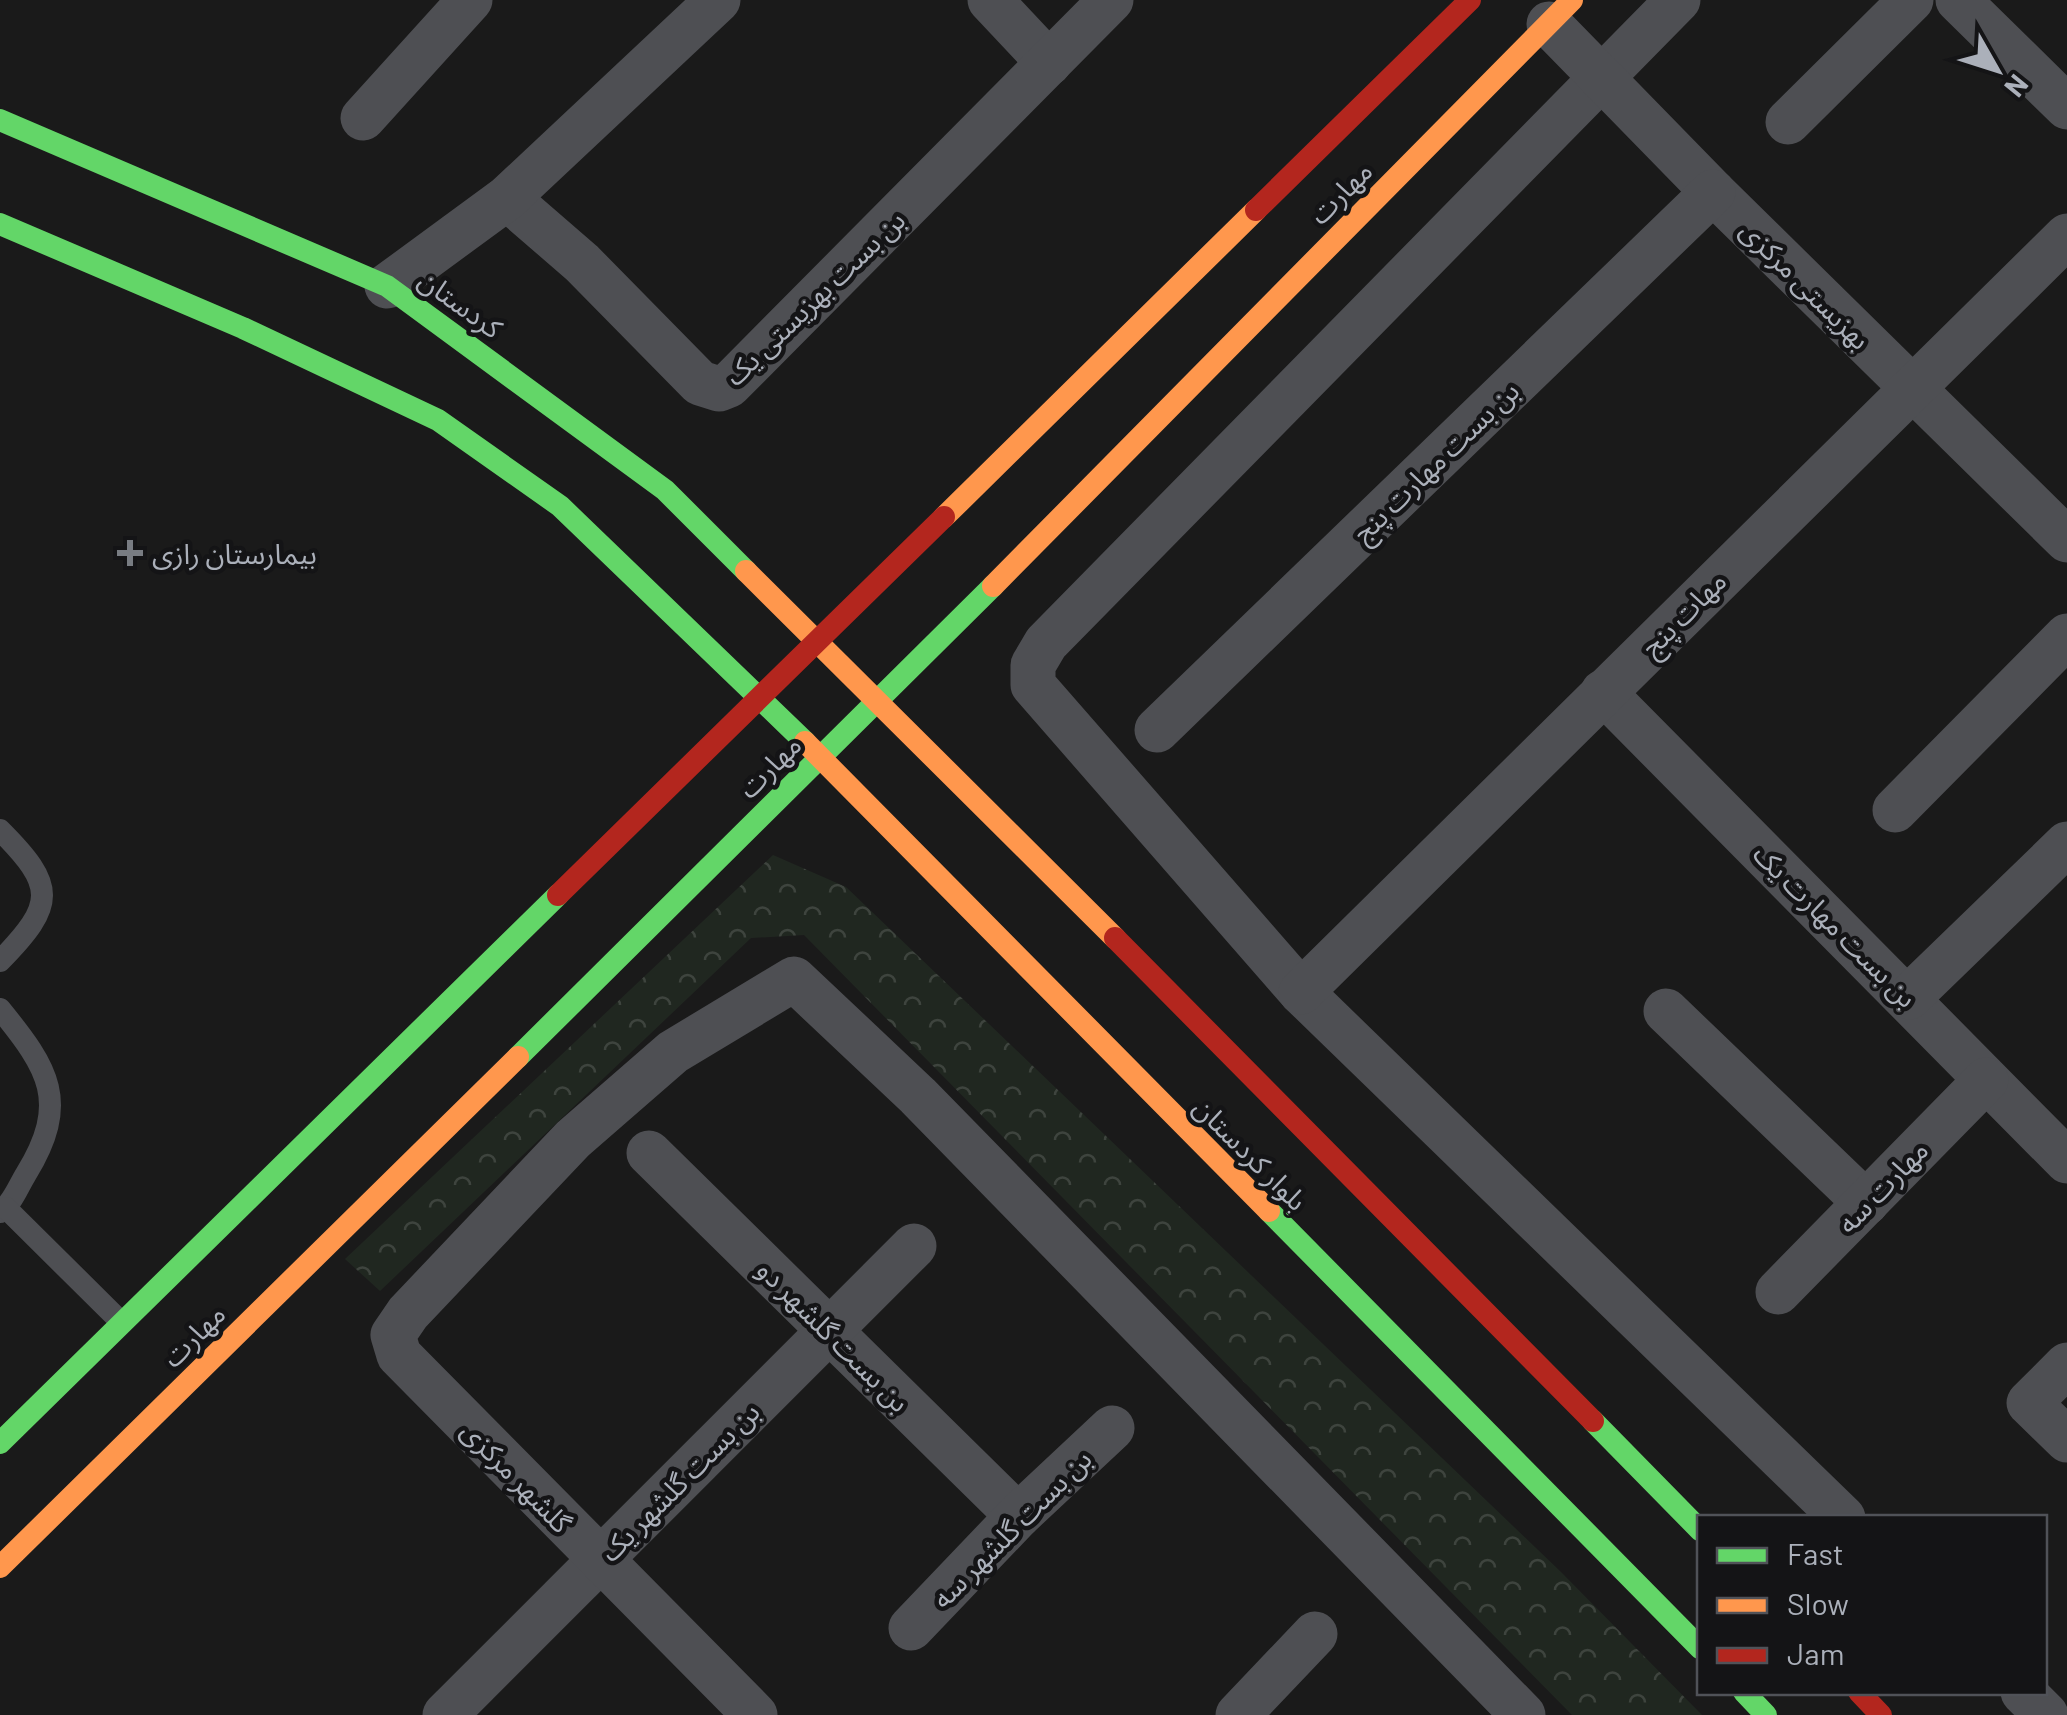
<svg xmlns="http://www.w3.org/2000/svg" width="2067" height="1715" font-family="Barlow,'Noto Sans Arabic',sans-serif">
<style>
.park{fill:url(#park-crowns)}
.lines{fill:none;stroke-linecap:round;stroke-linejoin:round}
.lane{stroke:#4e4f53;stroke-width:22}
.street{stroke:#4e4f53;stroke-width:45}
.fast{stroke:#63d668;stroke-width:22}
.slow{stroke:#ff974d;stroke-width:22}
.jam{stroke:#b3261e;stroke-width:22}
.poi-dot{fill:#787c82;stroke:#141416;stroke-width:4}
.labels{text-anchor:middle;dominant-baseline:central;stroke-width:9;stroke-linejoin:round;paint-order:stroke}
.street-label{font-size:28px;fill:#abb0ba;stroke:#141416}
.poi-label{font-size:28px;fill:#abb0ba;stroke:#141416;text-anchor:start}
</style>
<defs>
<pattern id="park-crowns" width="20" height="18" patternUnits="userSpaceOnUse" patternTransform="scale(2.5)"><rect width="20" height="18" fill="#202720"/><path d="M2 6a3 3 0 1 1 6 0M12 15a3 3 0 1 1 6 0" fill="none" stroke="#3e443e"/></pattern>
</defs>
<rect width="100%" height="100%" fill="#1a1a1a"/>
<!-- park -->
<polygon class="park" points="773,855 846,887 1561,1572 1702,1715 1572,1715 804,935 751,938 380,1291 345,1259"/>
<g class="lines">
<!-- lane -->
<g class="lane">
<path d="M0 830C56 886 56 904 0 961"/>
<path d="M0 1009C49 1069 70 1102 26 1174 18 1187 12 1204 0 1212"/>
<polyline points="6,1208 121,1322"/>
</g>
<!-- street -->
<g class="street">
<polyline points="990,0 1049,63"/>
<polyline points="1678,0 1046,643 1033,665 1033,685 1301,992 1843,1518"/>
<polyline points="1958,0 2067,107"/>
<polyline points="1549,24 1713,192 2067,540"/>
<polyline points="363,118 470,0"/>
<polyline points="1788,122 1911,0"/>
<polyline points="507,198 582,263 700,383 719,389 729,385 1111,0"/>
<polyline points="387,286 507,198 718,0"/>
<polyline points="1603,692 2067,1161"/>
<polyline points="1157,730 1713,192"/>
<polyline points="1895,810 2067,636"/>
<polyline points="1301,992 2067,236"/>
<polyline points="1909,997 2067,844"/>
<polyline points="1666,1011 1866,1203"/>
<polyline points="649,1153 1018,1516"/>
<polyline points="1778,1292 1986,1080"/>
<polyline points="2067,1365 2029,1403 2067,1440"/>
<polyline points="911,1628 1018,1516 1112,1428"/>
<polyline points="2023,1692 2046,1715"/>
<polyline points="445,1715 914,1246"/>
<polyline points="755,1715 399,1355 393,1335 408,1313 573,1139 673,1052 794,979 918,1096 1523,1715"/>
<polyline points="1238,1715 1315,1634"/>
</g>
<!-- fast -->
<g class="fast">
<polyline points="0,120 387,286 665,490 746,571"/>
<polyline points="0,224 243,328 438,420 560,506 805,742"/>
<polyline points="518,1057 993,586"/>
<polyline points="1269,1211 1700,1648"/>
<polyline points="1593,1421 1700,1530"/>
<polyline points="0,1443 558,895"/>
<polyline points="1744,1692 1766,1715"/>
</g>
<!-- slow -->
<g class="slow">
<polyline points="944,517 1256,210"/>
<polyline points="746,571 1115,938"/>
<polyline points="993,586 1572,0"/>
<polyline points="805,742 1269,1211"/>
<polyline points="0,1567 518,1057"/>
</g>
<!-- jam -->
<g class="jam">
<polyline points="1256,210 1470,0"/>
<polyline points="558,895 944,517"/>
<polyline points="1115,938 1593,1421"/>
<polyline points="1859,1692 1881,1715"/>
</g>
</g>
<!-- markers -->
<path class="poi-dot" d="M125 538h10v10h10v10h-10v10h-10v-10h-10v-10h10z"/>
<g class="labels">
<!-- street labels -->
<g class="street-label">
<text transform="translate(1340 192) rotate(-45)">مهارت</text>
<text transform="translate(1806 284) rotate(45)">بهزیستی مرکزی</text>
<text transform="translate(814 297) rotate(-44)">بن بست بهزیستی یک</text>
<text transform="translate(461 303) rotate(36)">کردستان</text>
<text transform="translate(1435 461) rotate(-44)">بن بست مهارت پنج</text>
<text transform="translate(1683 613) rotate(-45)">مهات پنج</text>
<text transform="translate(769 766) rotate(-45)">مهارت</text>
<text transform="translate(1836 925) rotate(45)">بن بست مهارت یک</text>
<text transform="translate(1251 1153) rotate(45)">بلوار کردستان</text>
<text transform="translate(1882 1186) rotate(-46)">مهارت سه</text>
<text transform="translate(193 1335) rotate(-45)">مهارت</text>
<text transform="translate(834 1335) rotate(45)">بن بست گلشهر دو</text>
<text transform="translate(517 1476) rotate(46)">گلشهر مرکزی</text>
<text transform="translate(679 1481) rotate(-45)">بن بست گلشهر یک</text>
<text transform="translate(1011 1528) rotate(-45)">بن بست گلشهر سه</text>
</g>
<!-- poi labels -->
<g class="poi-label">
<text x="152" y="553">بیمارستان رازی</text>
</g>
</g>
<!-- legend -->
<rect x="1697" y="1515" width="350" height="180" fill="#141416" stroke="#505258" stroke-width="2.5"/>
<rect x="1717" y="1548" width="50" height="15" fill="#63d668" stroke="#505258" stroke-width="2.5"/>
<text x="1787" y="1565" font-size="30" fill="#abb0ba">Fast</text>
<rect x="1717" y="1598" width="50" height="15" fill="#ff974d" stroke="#505258" stroke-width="2.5"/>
<text x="1787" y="1615" font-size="30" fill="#abb0ba">Slow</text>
<rect x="1717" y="1648" width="50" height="15" fill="#b3261e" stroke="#505258" stroke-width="2.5"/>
<text x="1787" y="1665" font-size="30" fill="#abb0ba">Jam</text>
<!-- north arrow -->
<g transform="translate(1997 70) rotate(129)" stroke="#141416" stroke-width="8" paint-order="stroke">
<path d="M0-8L18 38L0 25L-18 38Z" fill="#abb0ba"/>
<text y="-15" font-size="28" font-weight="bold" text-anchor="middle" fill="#abb0ba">N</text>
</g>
</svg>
